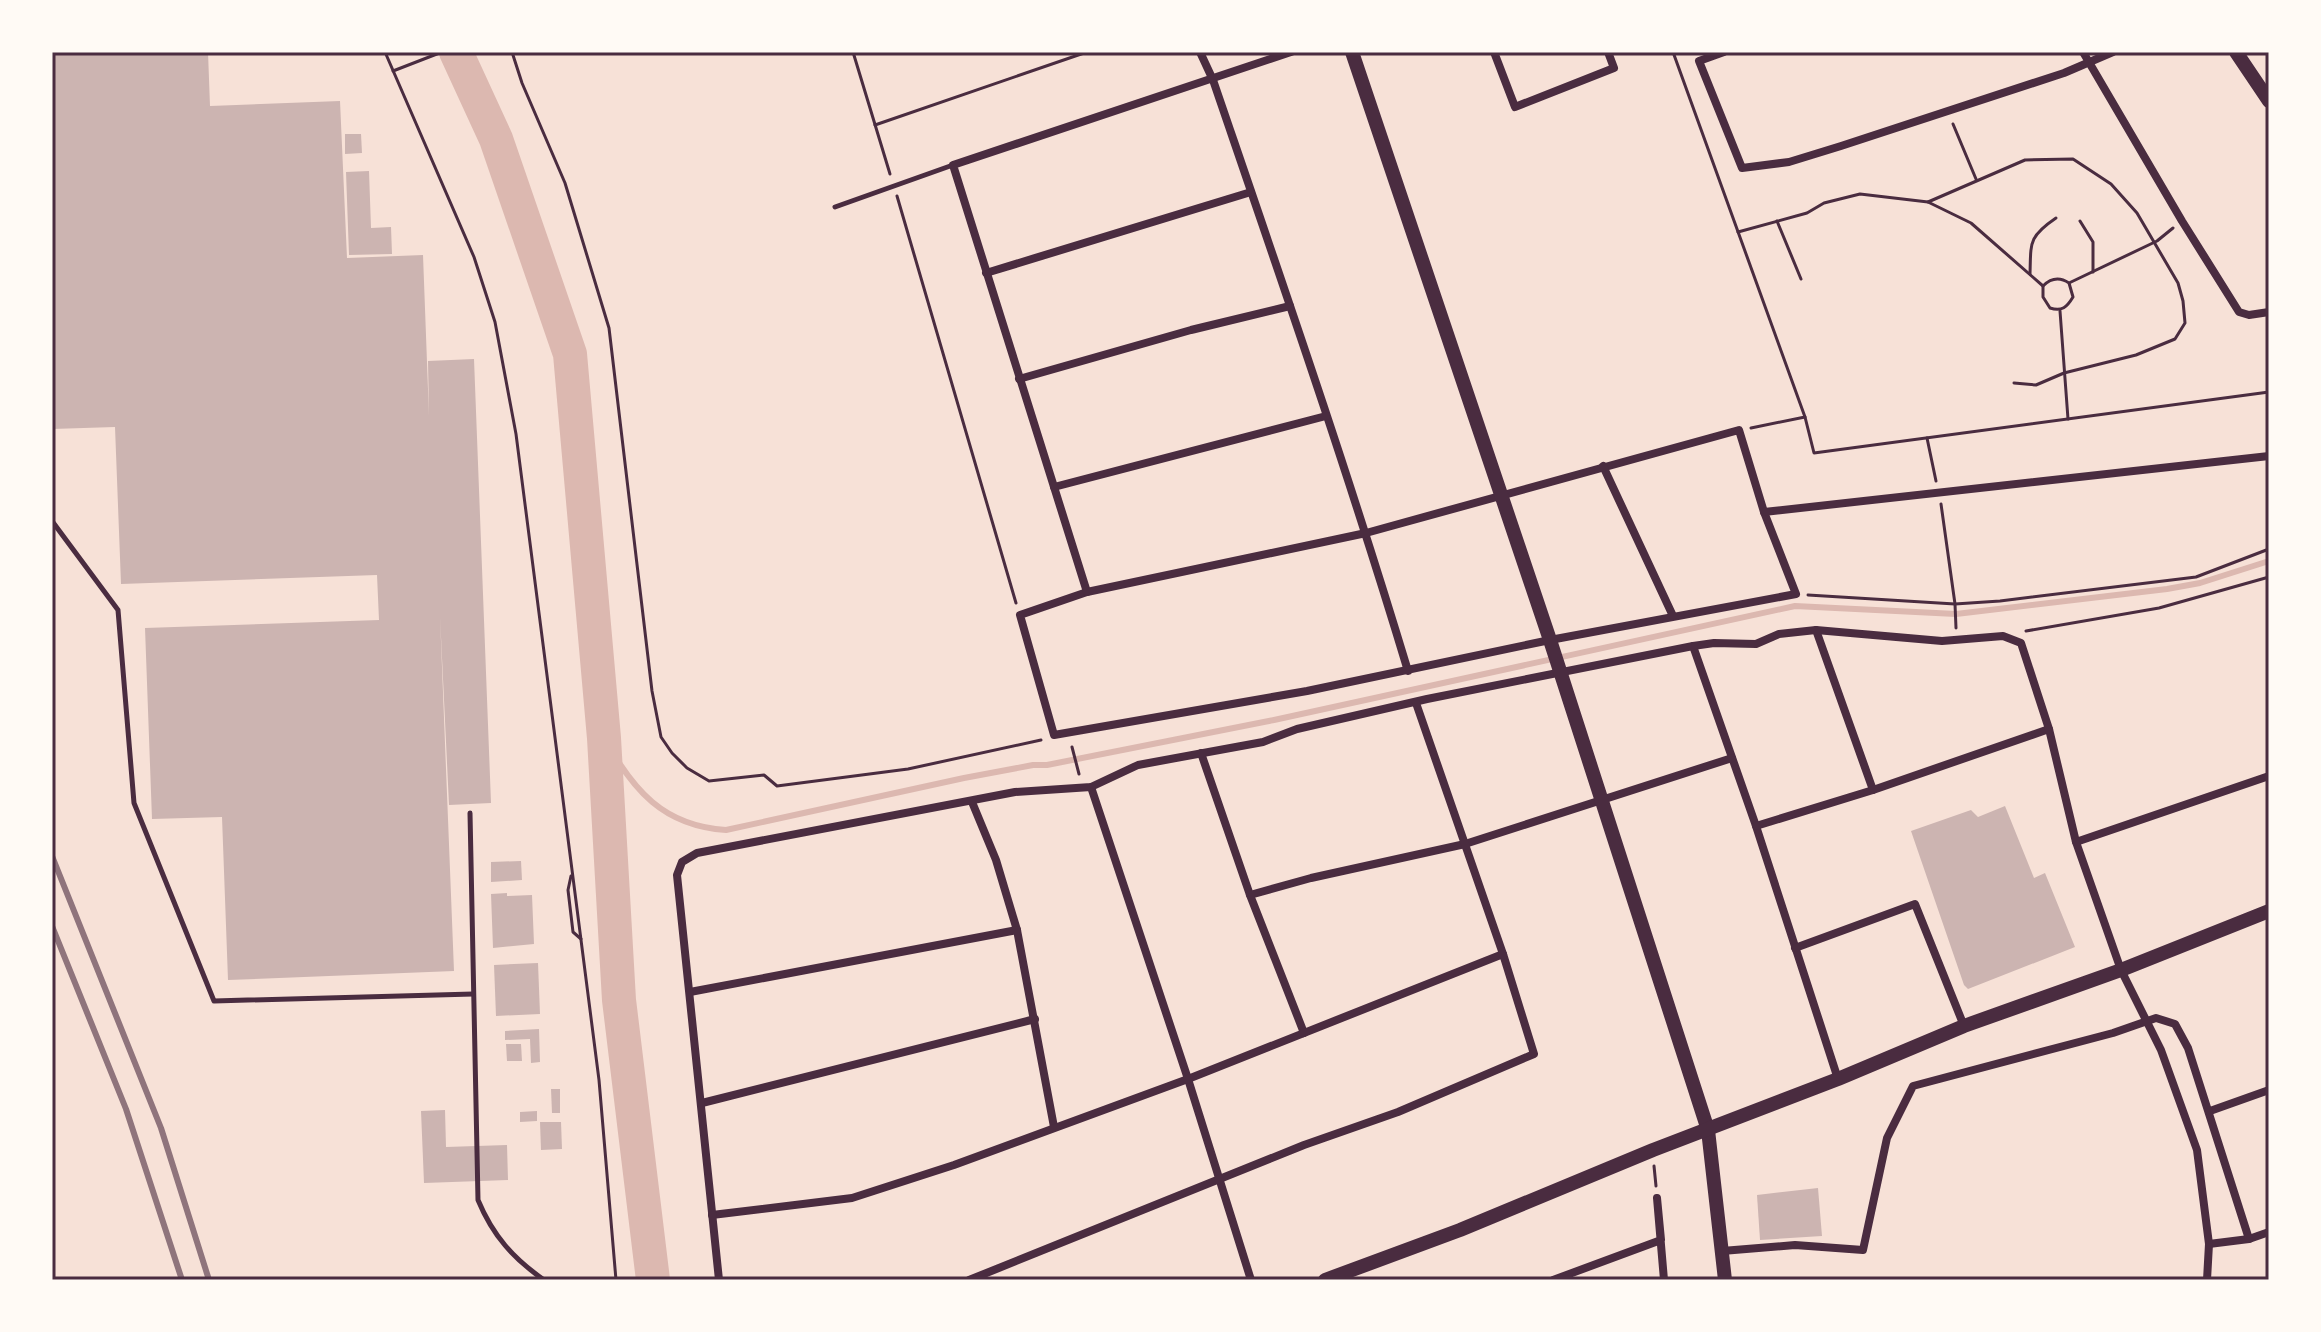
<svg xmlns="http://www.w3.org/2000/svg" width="2321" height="1332" font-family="'DM Sans',sans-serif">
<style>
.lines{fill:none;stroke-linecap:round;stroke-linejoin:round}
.stream{stroke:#dcb8b0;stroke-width:6}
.river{stroke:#dcb8b0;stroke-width:34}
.building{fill:#ccb4b1}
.path{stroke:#4a2c40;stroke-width:3}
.service{stroke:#4a2c40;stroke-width:5}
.minor{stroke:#4a2c40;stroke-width:8}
.tertiary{stroke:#4a2c40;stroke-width:14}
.rail{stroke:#8f747c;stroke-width:6}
.neatline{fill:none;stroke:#4a2c40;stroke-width:3}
</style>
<rect width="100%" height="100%" fill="#f7e1d7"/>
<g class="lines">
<!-- stream -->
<path class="stream" d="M604 738C633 790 663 826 726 830L964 778 1033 765H1047L1274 720 1795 606 1956 614 2167 589 2200 583 2269 561"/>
<!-- river -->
<polyline class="river" points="456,52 496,139 570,354 604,738 619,1000 653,1280"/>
</g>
<!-- building -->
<g class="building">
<polygon points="52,52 156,52 156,54 208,52 210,106 340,101 347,258 423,255 429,416 428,361 474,359 491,803 449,805 440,616 454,971 228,980 222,817 152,819 145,628 379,620 377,575 121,584 115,427 52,429"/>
<polygon points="345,134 361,134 362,153 345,154"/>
<polygon points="369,171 371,228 391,227 392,254 349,255 346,172"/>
<polygon points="2005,806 2034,878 2045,873 2075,947 1968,989 1964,985 1911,831 1971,810 1978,817"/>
<polygon points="521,861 522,880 491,882 491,862"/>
<polygon points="507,893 507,896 532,895 534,944 493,948 491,894"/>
<polygon points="538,963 540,1014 496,1016 494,965"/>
<polygon points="539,1029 540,1062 531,1063 530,1039 505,1040 505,1031"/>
<polygon points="506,1044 521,1044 522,1061 507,1061"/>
<polygon points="551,1089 560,1089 560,1113 552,1113"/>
<polygon points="445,1110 446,1147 507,1145 508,1180 424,1183 421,1111"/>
<polygon points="537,1111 537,1121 520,1122 520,1112"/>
<polygon points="540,1122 561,1122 562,1149 541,1150"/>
<polygon points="1818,1188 1822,1236 1760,1240 1757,1195"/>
</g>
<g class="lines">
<!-- path -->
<g class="path">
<polyline points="385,52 474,257 495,322 516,434 599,1080 616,1280"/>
<polyline points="512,52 522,83 565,183 609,328 652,691 661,737 672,753 687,768 709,781 764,775 777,786 908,769 1041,740"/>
<polyline points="853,52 890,174"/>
<polyline points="1673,52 1805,417 1751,428"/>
<polyline points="393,71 442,52"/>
<polyline points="1953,124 1976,179"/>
<polyline points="875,125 1087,52"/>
<polyline points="897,196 1016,603"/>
<polyline points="1928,202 2025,160 2073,159 2111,184 2137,213 2178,283 2183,301 2185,323 2175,339 2136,355 2064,373 2036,385 2014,383"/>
<polyline points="1777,221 1801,279"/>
<polyline points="2080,221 2093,242 2093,272"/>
<polyline points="1738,232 1807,213 1824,203 1860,194 1928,202 1971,223 2043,286"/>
<path d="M2030 274C2031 243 2028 237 2056 218"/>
<path d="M2069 283C2060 277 2051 278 2043 286V297L2050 308C2062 312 2067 307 2073 297L2069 283 2157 241 2173 228"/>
<polyline points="2060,311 2068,419"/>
<polyline points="1805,417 1814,453 2269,392"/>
<polyline points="1927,438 1936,481"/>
<polyline points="1941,504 1955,604 1956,628"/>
<polyline points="1808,595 1955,604 2000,601 2196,577 2269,549"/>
<polyline points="2026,631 2159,608 2269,577"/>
<polyline points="1072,747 1079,774"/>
<polyline points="571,876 568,890 573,932 581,939"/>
<polyline points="1654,1166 1656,1186"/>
</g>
<!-- service -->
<g class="service">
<polyline points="835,207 953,165"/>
<polyline points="52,521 118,610 134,803 214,1001 473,994"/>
<path d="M470 813 478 1200C493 1236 513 1258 544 1280"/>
</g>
<!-- minor -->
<g class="minor">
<path d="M1200 52 1213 80C1280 276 1348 472 1408 671"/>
<polyline points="1494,52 1515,107 1614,68 1608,52"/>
<polyline points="1724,52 1699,61 1742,168 1789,162 1841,146 2064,73 2113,52"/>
<polyline points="2083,52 2182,221 2239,312 2249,315 2269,312"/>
<polyline points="986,273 1251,192"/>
<polyline points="1019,379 1191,330 1290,306"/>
<polygon points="1739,430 1764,512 1796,594 1550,640 1307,691 1054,735 1020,615 1087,592 1366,533"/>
<polyline points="1603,466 1673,616"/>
<polyline points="1054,487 1326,416"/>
<polyline points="1764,512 2269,456"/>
<polyline points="1087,592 953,165 1291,52"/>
<polyline points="1816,630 1873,790"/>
<polyline points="1693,646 1756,826 1838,1079"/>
<polyline points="1201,753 1250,895"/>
<polyline points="1091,787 1188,1079 1251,1280"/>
<polyline points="972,802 996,860 1017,930"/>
<polyline points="1756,826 1873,790 2049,729"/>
<polyline points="2076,842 2269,776"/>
<polyline points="1795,948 1915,904 1964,1026"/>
<polyline points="690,992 1017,930 1054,1127"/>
<polyline points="1304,1033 1250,895 1311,878 1465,844 1732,758"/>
<polyline points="702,1103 1035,1019"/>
<polyline points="2210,1111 2269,1090"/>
<polyline points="712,1215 852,1198 954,1165 1188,1079 1503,954"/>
<polyline points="2209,1244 2249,1239 2269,1232"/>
<polyline points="1722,1251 1795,1245 1863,1250 1887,1138 1913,1086 2113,1033 2156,1018 2175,1024 2188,1048 2249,1239"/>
<polyline points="719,1280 677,875 682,862 697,853 1015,792 1091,787 1138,765 1263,742 1297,729 1427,699 1693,646 1714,643 1756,644 1779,634 1816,630 1942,641 2003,636 2021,643 2049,729 2076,842 2121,970 2161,1050 2197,1150 2209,1244 2207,1280"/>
<polyline points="969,1280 1304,1145 1398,1112 1534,1054 1503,954 1416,703"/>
<polyline points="1553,1280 1661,1240 1657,1198 1664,1280"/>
</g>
<!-- tertiary -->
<g class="tertiary">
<polyline points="1352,52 1550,640 1708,1130 1725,1280"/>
<polyline points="2236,52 2269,101"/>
<polyline points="1325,1280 1460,1230 1653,1150 1838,1079 1964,1026 2121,970 2269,911"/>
</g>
<!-- rail -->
<g class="rail">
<polyline points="52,856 161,1128 209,1280"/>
<polyline points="52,926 126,1109 182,1280"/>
</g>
</g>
<!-- border -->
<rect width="2321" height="1332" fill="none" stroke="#fffaf5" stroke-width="108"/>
<rect x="54" y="54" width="2213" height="1224" class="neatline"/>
</svg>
